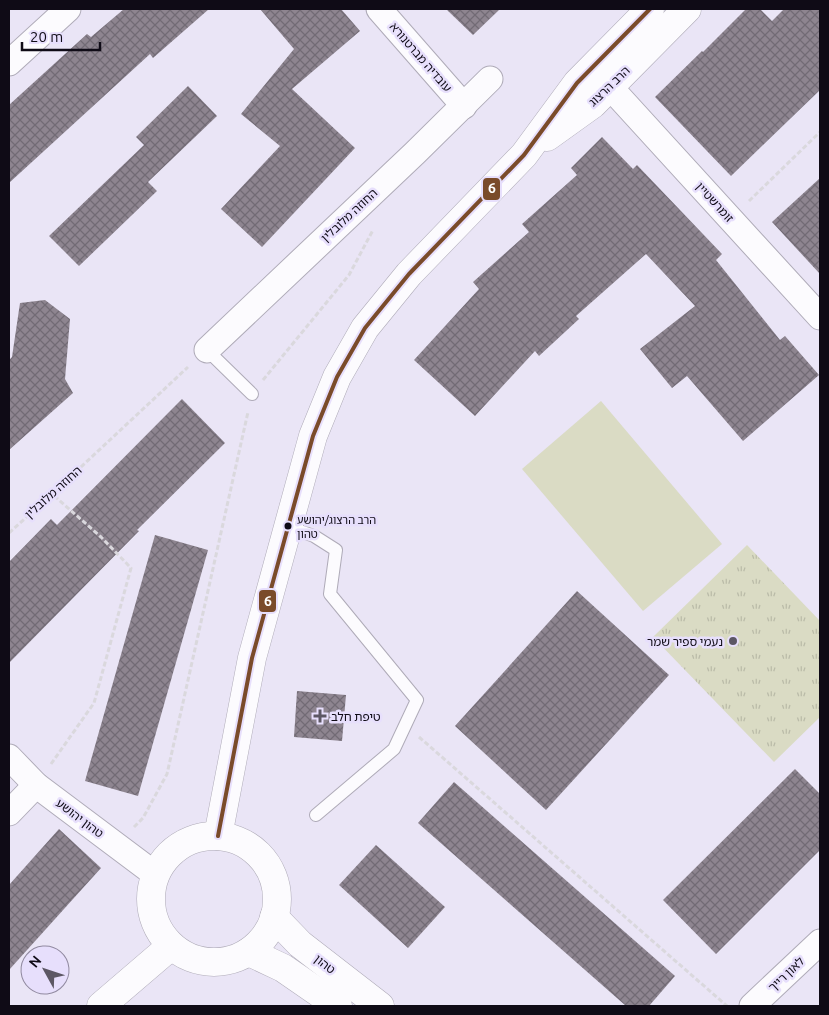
<svg xmlns="http://www.w3.org/2000/svg" width="829" height="1015" font-family="Ubuntu,'Noto Sans Hebrew',sans-serif">
<style>
.grass{fill:#dadbc4}
.park{fill:url(#park-tufts)}
.building{fill:url(#building-cross-hatch)}
.lines{fill:none;stroke-linecap:round;stroke-linejoin:round}
.service-casing{stroke:#afabb8;stroke-width:14}
.minor-casing{stroke:#afabb8;stroke-width:27}
.tertiary-casing{stroke:#afabb8;stroke-width:29}
.path{stroke:#dad8dd;stroke-width:3;stroke-dasharray:5 2.5;stroke-linecap:butt}
.service{stroke:#fcfbfe;stroke-width:12}
.minor{stroke:#fcfbfe;stroke-width:25}
.tertiary{stroke:#fcfbfe;stroke-width:28}
.bus-1-casing{stroke:#e7dffc;stroke-width:8}
.bus-1{stroke:#7a4b2a;stroke-width:4}
.bus-dot{fill:#0f0b16;stroke:#e7dffc;stroke-width:2}
.poi-dot{fill:#5c5764;stroke:#e7dffc;stroke-width:2}
.labels{text-anchor:middle;dominant-baseline:central;stroke-width:5;stroke-linejoin:round;paint-order:stroke}
.bus-label{font-size:11px;fill:#0f0b16;stroke:#e7dffc;text-anchor:start}
.street-label{font-size:12px;fill:#0f0b16;stroke:#e7dffc}
.poi-label{font-size:12px;fill:#0f0b16;stroke:#e7dffc;text-anchor:end}
.line-badge{stroke:#e7dffc;stroke-width:2}
.badge-label{font-size:14px;text-anchor:middle;font-weight:bold;fill:#fff}
</style>
<defs>
<pattern id="park-tufts" width="24" height="20" patternUnits="userSpaceOnUse" patternTransform="scale(1.25)"><rect width="24" height="20" fill="#dadbc4"/><path d="M3 7l-1-3M5 7V3M7 7l1-3M15 17l-1-3M17 17v-4M19 17l1-3" fill="none" stroke="#babba8"/></pattern>
<pattern id="building-cross-hatch" width="8" height="8" patternUnits="userSpaceOnUse" patternTransform="scale(1.25)"><rect width="8" height="8" fill="#8e8590"/><path d="M0 0l8 8M0 8l8-8" fill="none" stroke="#726b75"/></pattern>
</defs>
<rect width="100%" height="100%" fill="#eae5f6"/>
<!-- grass -->
<polygon class="grass" points="601,401 722,544 643,611 522,469"/>
<!-- park -->
<polygon class="park" points="747,545 820,621 820,717 774,762 653,637"/>
<!-- building -->
<g class="building">
<polygon points="124,9 209,9 153,58 150,54 9,183 9,105 87,34 91,37"/>
<polygon points="260,9 341,9 360,31 292,89 355,148 262,247 221,209 280,146 241,114 294,49"/>
<polygon points="446,9 500,9 473,35"/>
<polygon points="746,9 760,9 772,21 784,9 820,9 820,90 731,176 655,97 702,51 703,52"/>
<polygon points="188,86 217,116 148,182 157,191 79,266 49,236 144,145 136,137"/>
<polygon points="602,137 633,169 637,165 722,254 716,260 780,340 785,336 819,375 743,441 687,376 672,388 640,349 695,306 646,254 576,316 579,319 539,356 535,351 475,416 414,360 479,289 473,282 529,232 522,224 577,175 571,168"/>
<polygon points="820,178 820,274 772,222"/>
<polygon points="45,300 70,319 65,379 73,393 9,450 9,360 12,357 20,303"/>
<polygon points="182,399 225,443 137,530 139,531 9,663 9,562 51,519 57,525"/>
<polygon points="155,535 208,550 138,796 85,781"/>
<polygon points="577,591 669,675 546,810 455,726"/>
<polygon points="297,691 346,695 342,741 294,737"/>
<polygon points="795,769 820,794 820,850 716,954 663,900"/>
<polygon points="454,782 675,976 649,1006 626,1006 418,823"/>
<polygon points="59,829 101,868 9,970 9,885"/>
<polygon points="376,845 445,907 408,948 339,885"/>
</g>
<g class="lines">
<!-- service casing -->
<g class="service-casing">
<g id="service">
<polyline points="207,350 252,394"/>
<polyline points="288,527 314,536 336,550 330,594 417,700 394,749 316,815"/>
</g>
</g>
<!-- minor casing -->
<g class="minor-casing">
<g id="minor">
<polyline points="379,9 464,106"/>
<polyline points="9,63 68,9"/>
<polyline points="610,87 820,317"/>
<polyline points="207,350 415,153 490,79"/>
<polyline points="9,757 36,785 156,875"/>
<polyline points="9,813 36,785"/>
<polyline points="752,1006 820,942"/>
</g>
</g>
<!-- tertiary casing -->
<g class="tertiary-casing">
<g id="tertiary">
<polyline points="547,137 593,104 687,9"/>
<polyline points="218,836 252,658 313,436 337,377 365,328 409,274 524,155 577,83 650,9"/>
<circle cx="214" cy="899" r="63"/>
<polyline points="274,917 300,944 380,1006"/>
<polyline points="249,952 283,968 338,1006"/>
<polyline points="101,1006 171,946"/>
</g>
</g>
<!-- path -->
<g class="path">
<polyline points="749,201 820,132"/>
<polyline points="263,380 349,275 373,230"/>
<polyline points="9,533 52,494 188,367"/>
<polyline points="419,737 727,1006"/>
<polyline points="51,764 94,703 131,568 101,537 52,494"/>
<polyline points="134,827 143,818 167,774 248,412"/>
</g>
<!-- service -->
<use href="#service" class="service"/>
<!-- minor -->
<use href="#minor" class="minor"/>
<!-- tertiary -->
<use href="#tertiary" class="tertiary"/>
<!-- bus-1 casing -->
<g class="bus-1-casing">
<polyline id="bus-1" points="218,836 252,658 313,436 337,377 365,328 409,274 524,155 577,83 650,9"/>
</g>
<!-- bus-1 -->
<use href="#bus-1" class="bus-1"/>
</g>
<!-- markers -->
<circle class="bus-dot" cx="288" cy="526" r="4.5"/>
<g class="poi-dot">
<circle cx="733" cy="641" r="5"/>
<path d="M317.5 708.5h5v5h5v5h-5v5h-5v-5h-5v-5h5z"/>
</g>
<g class="labels">
<!-- bus labels -->
<g class="bus-label">
<text x="297" y="520">הרב הרצוג/יהושע<tspan x="297" dy="14">טהון</tspan></text>
</g>
<!-- street labels -->
<g class="street-label">
<text transform="translate(421 57) rotate(49)">עובדיה מברטנורא</text>
<text transform="translate(609 86) rotate(-44)">הרב הרצוג</text>
<text transform="translate(715 202) rotate(48)">זומרשטיין</text>
<text transform="translate(349 215) rotate(-43)">החוזה מלובלין</text>
<text transform="translate(53 492) rotate(-42)">החוזה מלובלין</text>
<text transform="translate(80 818) rotate(37)">טהון יהושע</text>
<text transform="translate(325 964) rotate(38)">טהון</text>
<text transform="translate(786 974) rotate(-43)">לאון רייך</text>
</g>
<!-- poi labels -->
<g class="poi-label">
<text x="723" y="641">נעמי ספיר שמר</text>
<text x="331" y="716" text-anchor="start">טיפת חלב</text>
</g>
</g>
<g class="line-badge">
<rect x="482" y="177" width="19" height="24" rx="5" fill="#7a4b2a"/>
<rect x="258" y="589" width="19" height="24" rx="5" fill="#7a4b2a"/>
</g>
<g class="badge-label">
<text x="492" y="193">6</text>
<text x="268" y="606">6</text>
</g>
<!-- border -->
<rect width="829" height="1015" fill="none" stroke="#0f0b16" stroke-width="20"/>
<!-- north arrow -->
<g transform="translate(45 970) rotate(310)"><circle r="24" fill="#e7dffc" stroke="#918aa0"/>
<path d="M0-4L9 19L0 12L-9 19Z" fill="#5c5764"/>
<text y="-8" font-size="14" font-weight="bold" text-anchor="middle" fill="#0f0b16">N</text>
</g>
<!-- scale -->
<path d="M22 42v8h78v-8" fill="none" stroke="#0f0b16" stroke-width="2.5"/>
<text x="30" y="42" font-size="15" fill="#0f0b16" stroke="#e7dffc" stroke-width="4" paint-order="stroke">20 m</text>
</svg>
